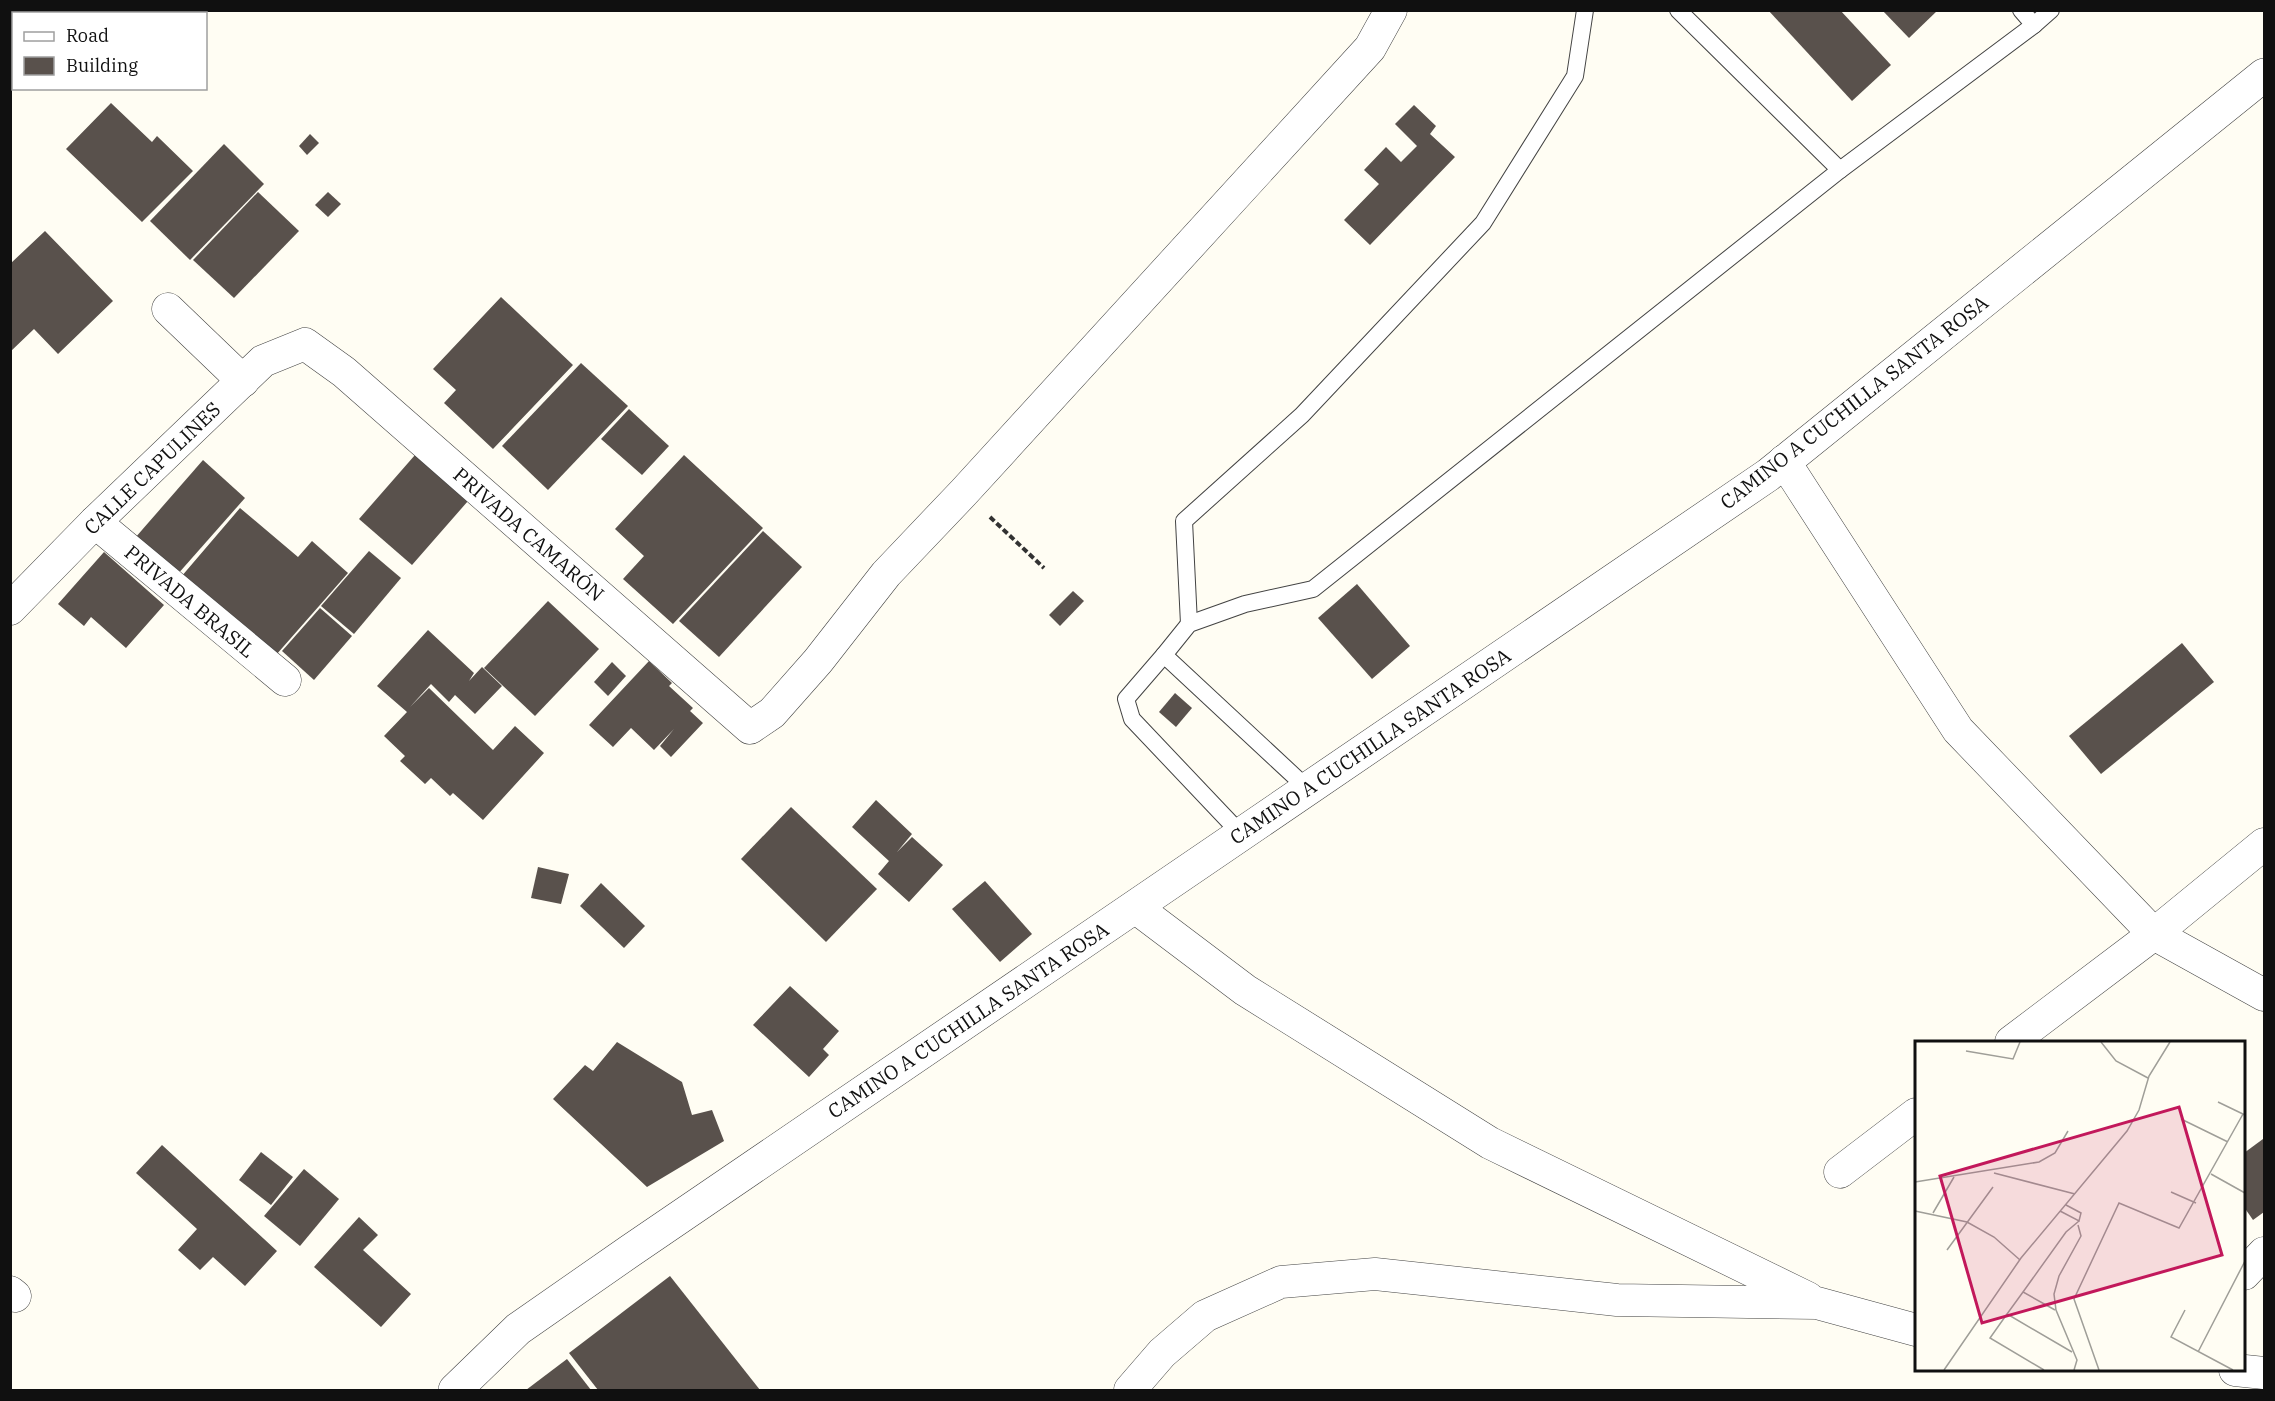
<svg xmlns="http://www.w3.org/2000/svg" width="2275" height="1401" font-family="'IBM Plex Serif',serif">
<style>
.building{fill:#59514c}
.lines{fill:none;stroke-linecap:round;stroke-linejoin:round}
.service-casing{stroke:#434343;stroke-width:18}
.minor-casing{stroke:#434343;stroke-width:33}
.tertiary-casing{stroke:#434343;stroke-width:34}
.path{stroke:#323232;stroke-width:4;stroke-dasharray:6 3;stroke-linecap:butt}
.service{stroke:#fff;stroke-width:16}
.minor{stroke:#fff;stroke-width:32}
.tertiary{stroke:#fff;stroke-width:33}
.labels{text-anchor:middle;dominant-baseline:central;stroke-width:6;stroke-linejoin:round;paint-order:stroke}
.street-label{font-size:20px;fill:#101010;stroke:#fff}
.inset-road{fill:none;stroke:#9f9e98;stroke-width:1.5}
.view{fill:#c2185b;fill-opacity:0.15;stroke:#c2185b;stroke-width:3}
.inset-edge{fill:none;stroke:#101010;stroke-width:3}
</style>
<rect width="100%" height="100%" fill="#fffdf3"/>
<!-- building -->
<g class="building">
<polygon points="1768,10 1840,10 1891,65 1852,101"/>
<polygon points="1882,10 1938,10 1909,38"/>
<polygon points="111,103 152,142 157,136 193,171 142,222 66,149"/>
<polygon points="1414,105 1436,126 1430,134 1455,157 1370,245 1344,220 1379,184 1364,170 1386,147 1401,162 1417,146 1395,124"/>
<polygon points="310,134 319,143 307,155 299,146"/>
<polygon points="224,144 264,184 190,260 150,221"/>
<polygon points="258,192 299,231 234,298 193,260"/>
<polygon points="328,192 341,204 328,217 315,205"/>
<polygon points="45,231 113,301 58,354 34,329 10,352 10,264"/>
<polygon points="501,297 573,365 493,449 444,403 456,390 433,369"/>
<polygon points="581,363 628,406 548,490 502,446"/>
<polygon points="629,409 669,446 642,475 601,439"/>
<polygon points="422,447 475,493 412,565 359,519"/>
<polygon points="684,455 763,528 673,624 623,579 644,556 615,529"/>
<polygon points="203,460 245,498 177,575 135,538"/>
<polygon points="240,508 298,557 312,541 348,573 276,655 181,577"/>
<polygon points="763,531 802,567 719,657 679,621"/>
<polygon points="369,551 401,578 354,634 321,606"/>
<polygon points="104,552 164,605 126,648 91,617 84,626 58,604"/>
<polygon points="1357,584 1410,646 1372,679 1318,618"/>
<polygon points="1073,591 1084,601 1060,626 1049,615"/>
<polygon points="548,601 599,649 535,716 484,668"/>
<polygon points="320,608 352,636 314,680 282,651"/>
<polygon points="428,630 474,673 469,681 482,667 502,686 475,714 455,695 449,702 431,684 410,707 429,688 493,750 515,726 544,753 483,820 453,793 450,796 431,778 425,784 400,761 405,756 384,736 407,712 377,686"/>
<polygon points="2182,643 2214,682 2101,774 2069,736"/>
<polygon points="649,661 672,683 669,686 693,708 690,711 703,723 671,757 660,746 674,729 654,750 631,728 613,747 589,725"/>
<polygon points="612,662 626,676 608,696 594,682"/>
<polygon points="1175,693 1192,708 1176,727 1159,712"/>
<polygon points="876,800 912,834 897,852 912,837 943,865 909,902 878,874 889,861 852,827"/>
<polygon points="791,807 877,889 826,942 741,859"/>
<polygon points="538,867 569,874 561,904 531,898"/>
<polygon points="985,881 1032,934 1000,962 952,909"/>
<polygon points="601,883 645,926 624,948 580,906"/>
<polygon points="790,986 839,1031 823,1049 829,1055 809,1077 753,1025"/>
<polygon points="617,1042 682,1082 692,1115 712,1110 724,1141 647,1187 553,1099 585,1065 593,1071"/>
<polygon points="2263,1139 2264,1212 2253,1220 2244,1207 2244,1153"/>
<polygon points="162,1145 277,1251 245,1286 213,1257 200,1270 178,1250 197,1229 136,1173"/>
<polygon points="261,1152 293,1177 271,1205 239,1180"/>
<polygon points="304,1169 339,1199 300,1246 264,1216"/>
<polygon points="359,1217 378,1235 363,1250 411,1294 381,1327 314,1267"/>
<polygon points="670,1276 760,1390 598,1390 569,1353"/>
<polygon points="567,1359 591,1390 526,1390"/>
</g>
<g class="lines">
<!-- service casing -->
<g class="service-casing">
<g id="service">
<polyline points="2034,25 2051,10"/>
<polyline points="1840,170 2034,25 2021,10"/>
<polyline points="1189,624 1184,521 1302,415 1483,223 1575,76 1585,10"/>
<polyline points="1164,655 1189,624 1245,604 1313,589 1840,170 1678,10"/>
<polyline points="1241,834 1132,719 1126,699 1164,655 1308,789"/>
</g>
</g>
<!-- minor casing -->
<g class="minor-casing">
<g id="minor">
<polyline points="168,309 243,381"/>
<polyline points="1784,461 1958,730 2154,934 2264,995"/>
<polyline points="95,522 285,680"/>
<polyline points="10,609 95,522 263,361 305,344 344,372 750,728 772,713 818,661 886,574 964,492 1370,48 1391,10"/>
<polyline points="1135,907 1245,990 1490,1143 1808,1298"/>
<polyline points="2011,1042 2154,934 2264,844"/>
<polyline points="1840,1172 1916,1114"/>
<polyline points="2244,1274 2264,1253"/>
<polyline points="10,1292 15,1296"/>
<polyline points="2235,1370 2264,1373"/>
<polyline points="1130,1390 1162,1353 1205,1316 1281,1282 1375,1274 1617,1300 1817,1303 1916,1330"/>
</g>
</g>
<!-- tertiary casing -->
<g class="tertiary-casing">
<polyline id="tertiary" points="455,1390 518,1329 630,1251 1768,475 2264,75"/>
</g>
<!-- path -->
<polyline class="path" points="990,517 1044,568"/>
<!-- service -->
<use href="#service" class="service"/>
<!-- minor -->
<use href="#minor" class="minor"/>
<!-- tertiary -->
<use href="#tertiary" class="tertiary"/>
</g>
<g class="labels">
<!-- street labels -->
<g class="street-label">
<text transform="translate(1854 402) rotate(-38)">CAMINO A CUCHILLA SANTA ROSA</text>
<text transform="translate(152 468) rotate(-44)">CALLE CAPULINES</text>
<text transform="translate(529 534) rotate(41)">PRIVADA CAMARÓN</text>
<text transform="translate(190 601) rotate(40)">PRIVADA BRASIL</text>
<text transform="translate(1370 746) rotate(-34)">CAMINO A CUCHILLA SANTA ROSA</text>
<text transform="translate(968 1020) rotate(-34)">CAMINO A CUCHILLA SANTA ROSA</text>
</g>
</g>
<!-- overview -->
<g transform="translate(1915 1041)">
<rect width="330" height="330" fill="#fffdf3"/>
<path class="inset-road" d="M186 1 201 20 233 37M51 10 98 18 105 1M303 61 330 74M266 78 313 101M79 132 160 153M296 133 330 152M0 141 124 121 140 112 153 90M256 151 281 162M0 170 52 181 79 196 105 219M145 170 164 180 166 172 151 164M18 172 39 136M32 209 78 146M108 251 92 273 157 311M140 269 108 251 151 191 164 180M270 269 256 296 318 329M92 273 75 297 129 329M283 311 330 220M29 329 106 217 212 90 224 69 234 35 255 1M159 329 162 319 141 269 139 253 144 235 166 195 163 184M184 329 159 258 204 162 264 187 328 73"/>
<path class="view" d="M264 66 307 214 67 282 25 135Z"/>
<rect width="330" height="330" class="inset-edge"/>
</g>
<!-- border -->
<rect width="2275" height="1401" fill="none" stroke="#101010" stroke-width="24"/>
<!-- legend -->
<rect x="12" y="12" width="195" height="78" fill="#ffffff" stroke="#9f9f9f" stroke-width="1.5"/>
<rect x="24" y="32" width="30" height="9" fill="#ffffff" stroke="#9f9f9f" stroke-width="1.5"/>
<text x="66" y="42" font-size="18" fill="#101010">Road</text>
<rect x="24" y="57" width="30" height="18" fill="#59514c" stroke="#9f9f9f" stroke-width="1.5"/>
<text x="66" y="72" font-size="18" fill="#101010">Building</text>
</svg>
